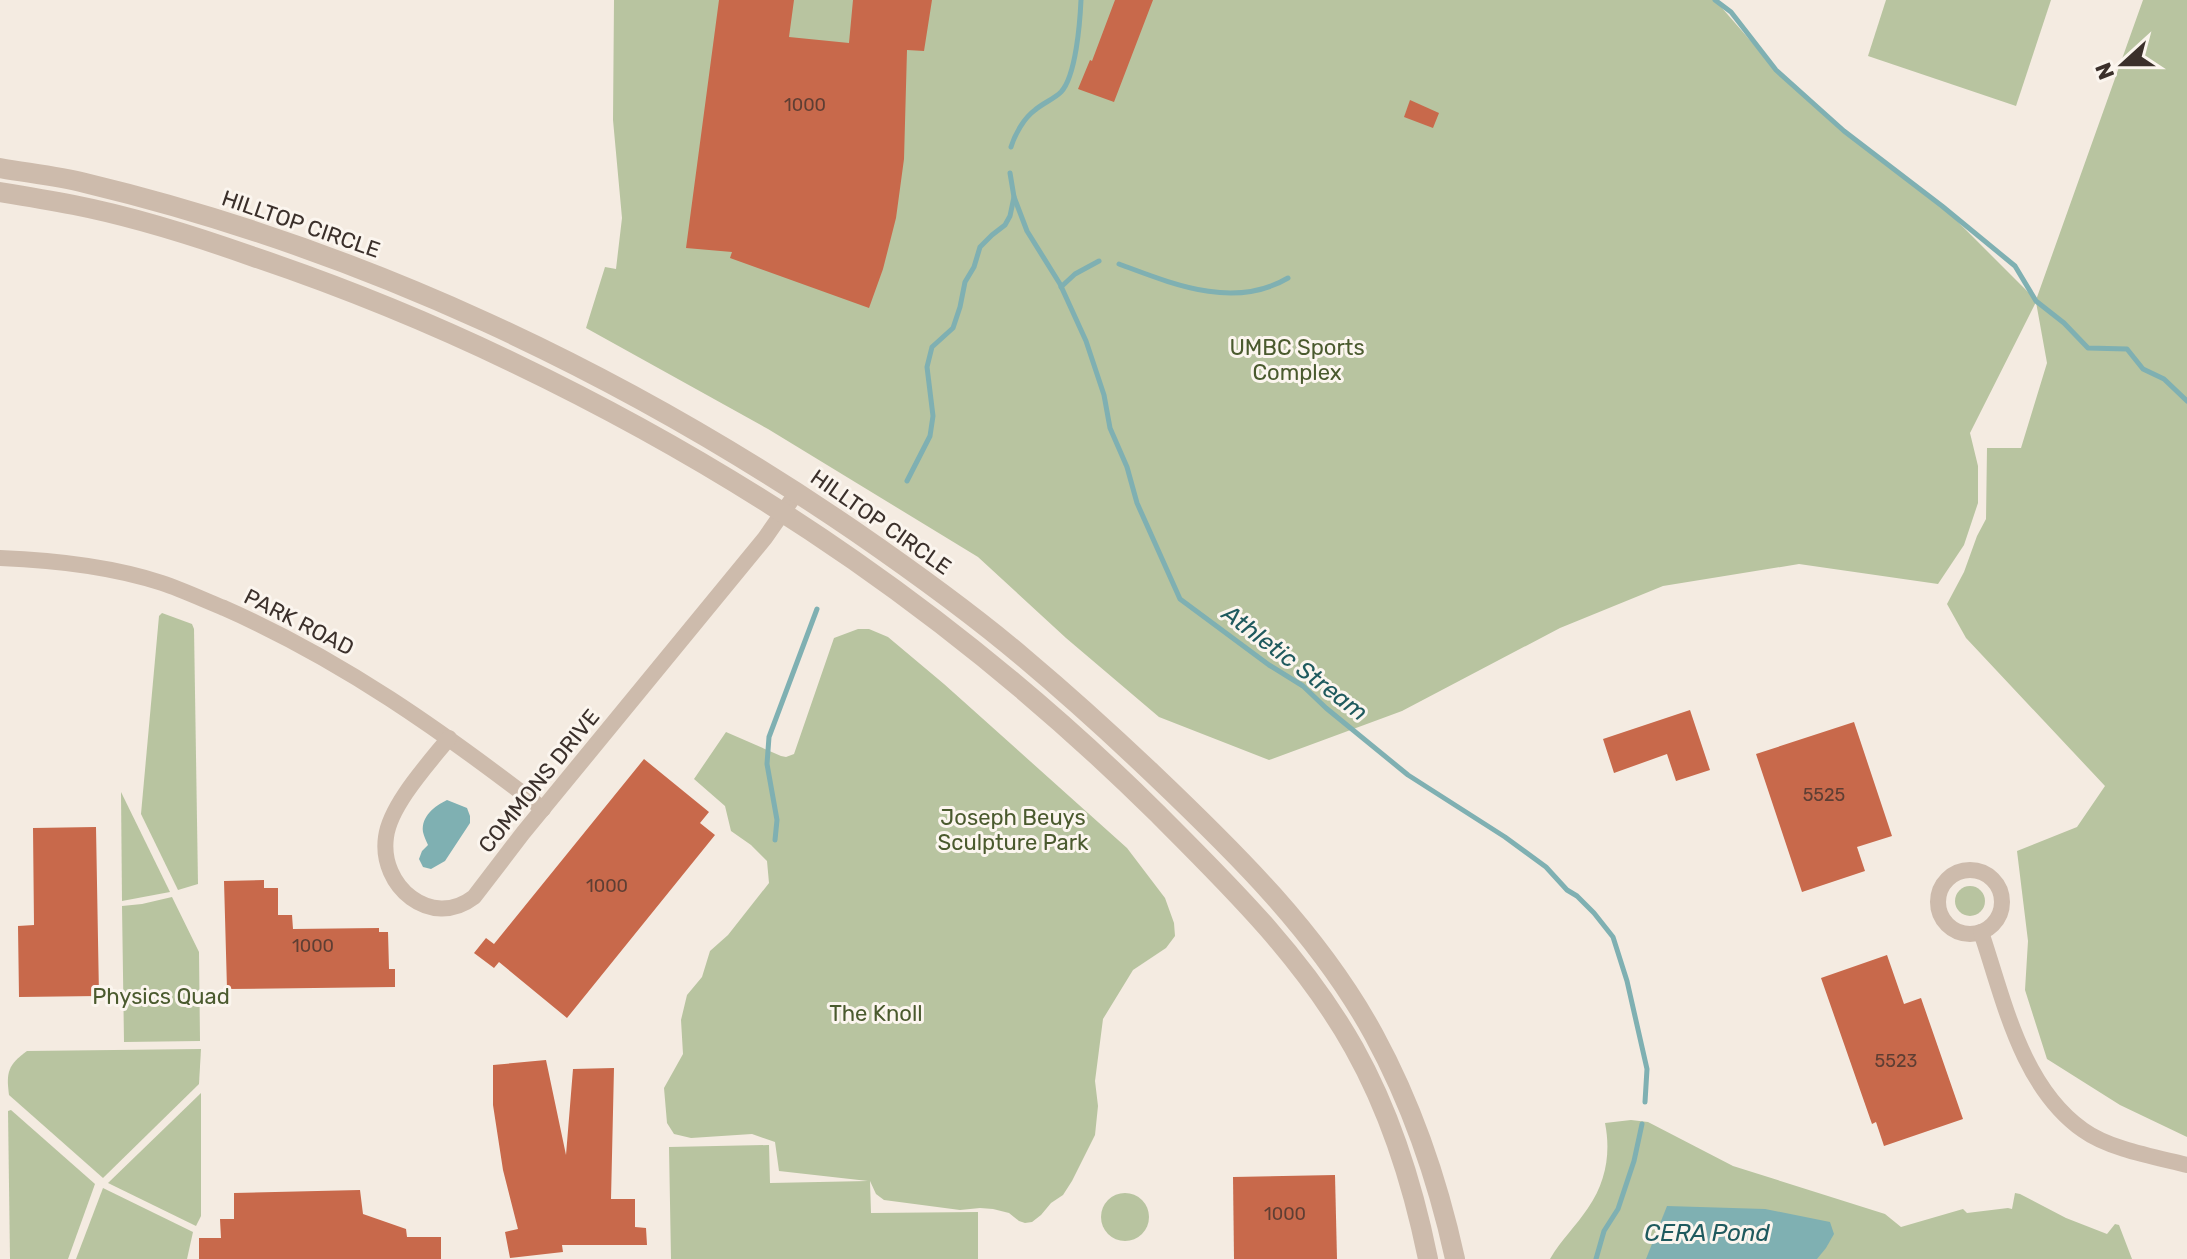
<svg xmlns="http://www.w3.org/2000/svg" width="2187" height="1259" font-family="Rubik,sans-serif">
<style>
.green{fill:#b8c4a0}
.water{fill:#7fb0b2}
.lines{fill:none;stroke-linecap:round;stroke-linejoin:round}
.stream{stroke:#7fb0b2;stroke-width:5}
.building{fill:#c8694b}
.minor{stroke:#cdbbac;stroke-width:16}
.tertiary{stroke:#cdbbac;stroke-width:20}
.labels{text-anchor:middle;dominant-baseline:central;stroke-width:6;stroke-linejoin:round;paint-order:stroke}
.number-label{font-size:18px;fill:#5e3e33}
.street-label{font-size:22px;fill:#3b302b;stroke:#fbf5ee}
.park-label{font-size:22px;fill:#4a5a2e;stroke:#fbf5ee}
.water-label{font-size:24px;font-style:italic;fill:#1f5a5e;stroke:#fbf5ee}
</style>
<rect width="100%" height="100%" fill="#f4ebe1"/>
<!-- green -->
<g class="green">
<polygon points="614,0 1715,0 1776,70 1834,123 1942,206 2036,300 2143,0 2187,0 2187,1137 2120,1105 2047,1059 2025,990 2028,941 2017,851 2077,827 2105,786 1966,638 1947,604 1964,572 1977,536 1986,519 1987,448 2021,448 2047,363 2036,302 1970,433 1978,466 1978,503 1964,545 1938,584 1799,564 1663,586 1560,628 1402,711 1269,760 1159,717 1066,638 978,557 768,429 586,328 605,267 616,269 622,218 613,120"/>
<polygon points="1886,0 2051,0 2016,106 1868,56"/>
<polygon points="162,613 192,624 194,629 198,884 178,890 141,814 159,616"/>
<polygon points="858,629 869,629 888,637 944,684 1127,848 1165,898 1174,923 1175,936 1166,948 1133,970 1103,1019 1095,1081 1098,1106 1095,1135 1072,1181 1063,1195 1051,1203 1041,1215 1032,1222 1025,1223 1019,1221 1009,1213 993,1209 980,1208 960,1210 884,1200 876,1194 870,1181 871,1213 978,1212 978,1259 671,1259 669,1147 769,1145 770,1183 868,1181 779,1171 775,1142 752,1134 691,1138 674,1134 667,1123 664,1088 683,1054 681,1020 687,995 702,977 710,951 728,935 769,883 767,861 751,845 731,831 725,806 694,779 726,732 781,756 786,757 794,754 834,638"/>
<polygon points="121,792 170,892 122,901"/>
<circle cx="1970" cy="901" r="15"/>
<polygon points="172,897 199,952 200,1041 124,1042 122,906 142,904"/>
<path d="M201 1049 199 1084 103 1178 9 1095C6 1072 8 1065 27 1051Z"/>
<polygon points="201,1093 201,1216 196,1226 108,1183"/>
<polygon points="11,1110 95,1184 68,1259 10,1259 8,1111"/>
<path d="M1631 1120 1648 1122 1733 1166 1885 1214 1901 1227 1963 1209 1967 1213 2008 1208 2012 1209 2015 1193 2020 1194 2066 1218 2107 1234 2115 1224 2119 1225 2132 1259H1550C1561 1240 1576 1226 1588 1208 1606 1182 1611 1153 1605 1123Z"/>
<polygon points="103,1188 193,1232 187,1259 76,1259"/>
<circle cx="1125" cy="1217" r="24"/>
</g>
<!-- water -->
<g class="water">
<path d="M447 800 467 808 470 816V823L445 861 431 869 423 867 419 859 422 851 428 845C426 841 424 836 423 832 421 816 435 806 447 800Z"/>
<polygon points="1667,1206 1765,1209 1830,1222 1834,1234 1826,1248 1817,1259 1646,1259"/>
</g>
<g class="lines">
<!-- stream -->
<g class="stream">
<polyline points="1715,0 1731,12 1776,70 1844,131 1942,206 2015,266 2036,301 2064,323 2088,348 2127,349 2143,369 2164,379 2187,401"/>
<path d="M1011 147C1015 134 1024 118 1035 110 1043 103 1054 99 1061 92 1076 76 1080 22 1081 0"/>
<polyline points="1010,173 1014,197 1027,231 1060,284 1086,341 1104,395 1110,428 1127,467 1137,503 1180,599 1269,665 1303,686 1326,708 1408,775 1505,837 1546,867 1567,890 1577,896 1594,913 1613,937 1627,981 1647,1069 1645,1102"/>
<path d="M1119 264C1173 284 1234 310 1288 278"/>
<polyline points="1061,287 1075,274 1099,261"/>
<polyline points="907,481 930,436 933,416 927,367 932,347 953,328 960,307 965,282 974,267 980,247 992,235 1005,225 1010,216 1014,197"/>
<polyline points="775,840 777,820 767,764 769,737 817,609"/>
<polyline points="1596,1259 1604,1231 1618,1209 1634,1161 1642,1124"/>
</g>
</g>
<!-- building -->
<g class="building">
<polygon points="719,0 794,0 789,37 849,43 853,0 932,0 924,51 907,50 904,159 896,218 883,269 869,308 730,258 732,252 686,248"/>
<polygon points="1115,0 1153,0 1114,102 1078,89 1090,60 1092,61"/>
<polygon points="1410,100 1439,113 1433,128 1404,117"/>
<polygon points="1690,710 1710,770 1676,781 1667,754 1614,773 1603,739"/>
<polygon points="1854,722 1892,836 1857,847 1865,871 1802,892 1756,754"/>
<polygon points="644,759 709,812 700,823 715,835 567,1018 499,962 494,968 474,953 486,938 494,944"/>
<polygon points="96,827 99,996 19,997 18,926 34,925 33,828"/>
<polygon points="264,880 264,888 278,888 278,915 292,915 293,929 379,928 379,932 388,932 389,969 395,969 395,987 227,989 224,881"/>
<polygon points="1887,955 1904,1004 1921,998 1963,1119 1884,1146 1876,1122 1872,1124 1821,978"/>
<polygon points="546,1060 566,1155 573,1069 614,1068 611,1199 635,1199 635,1227 646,1228 647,1245 562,1245 563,1252 510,1258 505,1232 518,1229 503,1170 493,1105 493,1065"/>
<polygon points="1335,1175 1337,1259 1234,1259 1233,1177"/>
<polygon points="360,1190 363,1214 406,1229 407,1237 441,1237 441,1259 199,1259 199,1238 221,1238 220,1219 234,1219 234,1193"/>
</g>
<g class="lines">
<!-- minor -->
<g class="minor">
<path d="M0 558C52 560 113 567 162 583 183 590 204 600 224 608 342 660 442 731 543 809"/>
<path d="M449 738C429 763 390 805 386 837 379 886 431 930 474 897L523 833 765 538 797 492"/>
<circle cx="1970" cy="902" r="32"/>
<path d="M1981 932C2004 1000 2021 1086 2083 1130 2109 1149 2155 1157 2187 1165"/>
</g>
<!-- tertiary -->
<g class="tertiary">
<path d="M0 168C28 173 57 176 85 183 361 249 622 372 856 532 914 572 971 613 1024 658 1068 695 1111 734 1152 773 1235 852 1319 934 1374 1035 1412 1105 1438 1181 1455 1259"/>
<path d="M0 192C25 196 49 200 74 205 135 217 195 236 254 257 343 287 429 322 514 363 754 478 966 624 1156 812 1229 885 1303 957 1354 1048 1391 1114 1413 1185 1428 1259"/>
</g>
</g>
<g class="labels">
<!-- number labels -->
<g class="number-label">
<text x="805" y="105">1000</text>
<text x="1824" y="795">5525</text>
<text x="607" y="886">1000</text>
<text x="313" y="946">1000</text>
<text x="1896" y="1061">5523</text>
<text x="1285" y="1214">1000</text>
</g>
<!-- street labels -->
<g class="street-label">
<text transform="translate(301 224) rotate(19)">HILLTOP CIRCLE</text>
<text transform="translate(881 522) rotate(35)">HILLTOP CIRCLE</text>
<text transform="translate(299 622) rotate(27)">PARK ROAD</text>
<text transform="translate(539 781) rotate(-51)">COMMONS DRIVE</text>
</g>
<!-- park labels -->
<g class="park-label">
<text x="1297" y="347">UMBC Sports<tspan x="1297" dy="25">Complex</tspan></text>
<text x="1013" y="817">Joseph Beuys<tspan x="1013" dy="25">Sculpture Park</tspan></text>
<text x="161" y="996">Physics Quad</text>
<text x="876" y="1013">The Knoll</text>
</g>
<!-- water labels -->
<g class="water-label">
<text transform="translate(1295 663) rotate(37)">Athletic Stream</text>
<text x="1707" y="1233">CERA Pond</text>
</g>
</g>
<!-- north arrow -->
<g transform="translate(2123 64) rotate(249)" stroke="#fbf5ee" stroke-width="6" paint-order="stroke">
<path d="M0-6L14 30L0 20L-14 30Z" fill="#3b302b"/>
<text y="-12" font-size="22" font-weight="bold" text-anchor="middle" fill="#3b302b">N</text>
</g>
</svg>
